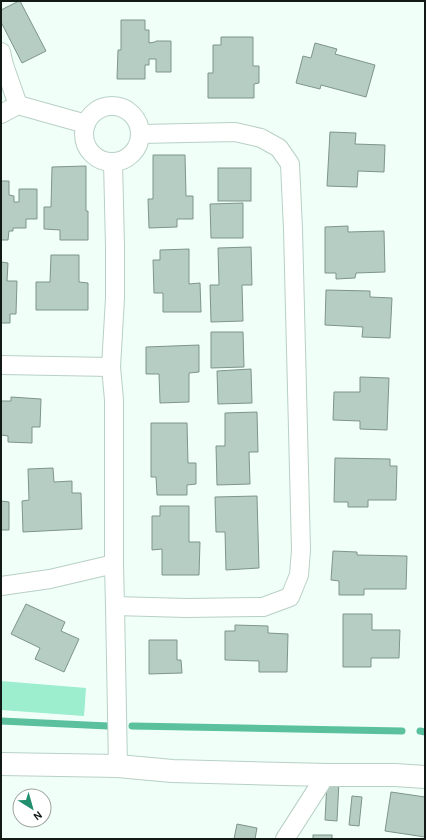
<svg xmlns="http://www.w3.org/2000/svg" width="426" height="840" font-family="Karla,sans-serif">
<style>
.green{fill:#9deecf}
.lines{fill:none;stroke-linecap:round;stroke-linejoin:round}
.stream{stroke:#5bc09d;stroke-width:7}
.building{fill:#b5cdc3;stroke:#7f958b}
.street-casing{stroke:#b8d0c6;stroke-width:20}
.secondary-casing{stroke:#b8d0c6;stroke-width:24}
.street{stroke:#fff;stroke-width:18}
.secondary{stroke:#fff;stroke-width:22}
</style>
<rect width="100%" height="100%" fill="#f0fff8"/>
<!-- green -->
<polygon class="green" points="1,681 86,688 84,716 1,710"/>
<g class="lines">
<!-- stream -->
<g class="stream">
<polyline points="1,721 108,726"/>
<polyline points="132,726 402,731"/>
<polyline points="420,731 425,732"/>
</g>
</g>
<!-- building -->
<g class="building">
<polygon points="19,1 20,1 46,51 22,63 1,22 1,10"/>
<polygon points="121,20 145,20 145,30 149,30 149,43 155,42 156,41 171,41 171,72 156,72 156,59 149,59 149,65 145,65 145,79 117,79 118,50 121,50"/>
<polygon points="221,37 253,37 253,66 259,66 259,83 254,84 254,98 208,98 208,73 213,73 213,45 221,45"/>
<polygon points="315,43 337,49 335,54 375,65 366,97 321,85 320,89 296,83 303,56 311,58"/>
<polygon points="330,132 356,133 355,144 385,145 384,172 358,171 357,187 327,186"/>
<polygon points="153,155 185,155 186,196 193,196 193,219 177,219 177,227 149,228 148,199 153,199"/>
<polygon points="86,166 86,211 88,211 88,240 60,240 60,230 44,229 44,207 51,207 52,167"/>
<rect x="218" y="168" width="33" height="33"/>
<polygon points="1,181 9,181 9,195 14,196 14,202 19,202 19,189 37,189 37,219 26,219 26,228 13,228 13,231 9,231 8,240 1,240"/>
<polygon points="243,203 243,238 211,238 210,204"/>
<polygon points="348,226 348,232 384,231 385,272 356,273 355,278 336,279 336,273 325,273 325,227"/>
<polygon points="251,247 252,285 242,285 243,321 211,322 210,285 219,285 218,248"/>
<polygon points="189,249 189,284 200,283 201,312 163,312 163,293 154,293 153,260 160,260 160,250"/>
<polygon points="51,255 79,255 79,282 88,283 88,310 36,310 36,282 50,282"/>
<polygon points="1,262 8,263 7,281 17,281 16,314 10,314 10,323 1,323"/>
<polygon points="326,290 370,291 370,297 392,298 390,338 362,337 363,327 325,325"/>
<polygon points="211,332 243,332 244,367 211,368"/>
<polygon points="199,345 199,372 189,373 189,402 160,403 159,374 146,374 146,347"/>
<polygon points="251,369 252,403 218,404 217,371"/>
<polygon points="360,377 389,378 387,430 360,429 360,421 333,420 334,392 360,392"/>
<polygon points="11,397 41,399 40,427 32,427 32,443 8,442 8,436 1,435 1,401 11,401"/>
<polygon points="257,412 258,452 249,452 250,484 217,485 216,446 225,446 225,413"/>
<polygon points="151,423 187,423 188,463 196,463 196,484 187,485 187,495 157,495 156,477 151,477"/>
<polygon points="335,458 390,459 390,466 397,466 396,500 368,500 368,507 348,507 348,502 334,502"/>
<polygon points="53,468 54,482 72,481 72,493 81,493 82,529 23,532 22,501 29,500 28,469"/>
<polygon points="257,496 259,568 226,570 225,532 216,532 215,497"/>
<polygon points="1,501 9,502 9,530 1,530"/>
<polygon points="160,506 189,506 189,542 200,542 199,575 162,575 162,549 152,550 152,516 160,516"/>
<polygon points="333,551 357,552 357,555 407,556 406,589 364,589 364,595 339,595 339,581 331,580"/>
<polygon points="26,604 65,622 61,631 79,639 64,672 35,659 40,648 11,634"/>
<polygon points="343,614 372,614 372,630 400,630 399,658 371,658 371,667 343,667"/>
<polygon points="235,625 268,626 268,633 288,634 287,672 259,672 259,661 225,660 225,631 235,631"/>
<polygon points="149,640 177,640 177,660 181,660 182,673 149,674"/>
<polygon points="327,781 339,781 337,821 325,820"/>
<polygon points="391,792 425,797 425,837 385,831"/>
<polygon points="352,796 362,797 359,826 349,825"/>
<polygon points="237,824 257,828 255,839 234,839"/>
<rect x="313" y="835" width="19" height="4"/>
</g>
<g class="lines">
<!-- street casing -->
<g class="street-casing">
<g id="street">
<polyline points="1,52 4,65 18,105"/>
<circle cx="112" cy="134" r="28"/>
<polyline points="1,114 18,105 86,124"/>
<polyline points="113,162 115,246 115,298 111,367 114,400 114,564 115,606 118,766"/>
<polyline points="1,365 111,367"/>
<polyline points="1,586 50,579 114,564"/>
<polyline points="115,606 186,608 263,607 290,597 299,575 301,550 293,229 290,164 279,148 261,138 235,132 140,134"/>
<polyline points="285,839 326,775"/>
</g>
</g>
<!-- secondary casing -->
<g class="secondary-casing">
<polyline id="secondary" points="1,764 118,766 172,771 326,775 395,775 425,777"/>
</g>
<!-- street -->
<use href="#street" class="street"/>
<!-- secondary -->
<use href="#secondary" class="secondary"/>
</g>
<!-- border -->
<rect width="426" height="840" fill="none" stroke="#111a16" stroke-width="4"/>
<!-- north arrow -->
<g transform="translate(32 808) rotate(143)"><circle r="19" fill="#ffffff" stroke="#a0a3a2"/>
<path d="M0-3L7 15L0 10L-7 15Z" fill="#218f6e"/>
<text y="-6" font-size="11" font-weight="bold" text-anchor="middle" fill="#111a16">N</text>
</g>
</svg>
